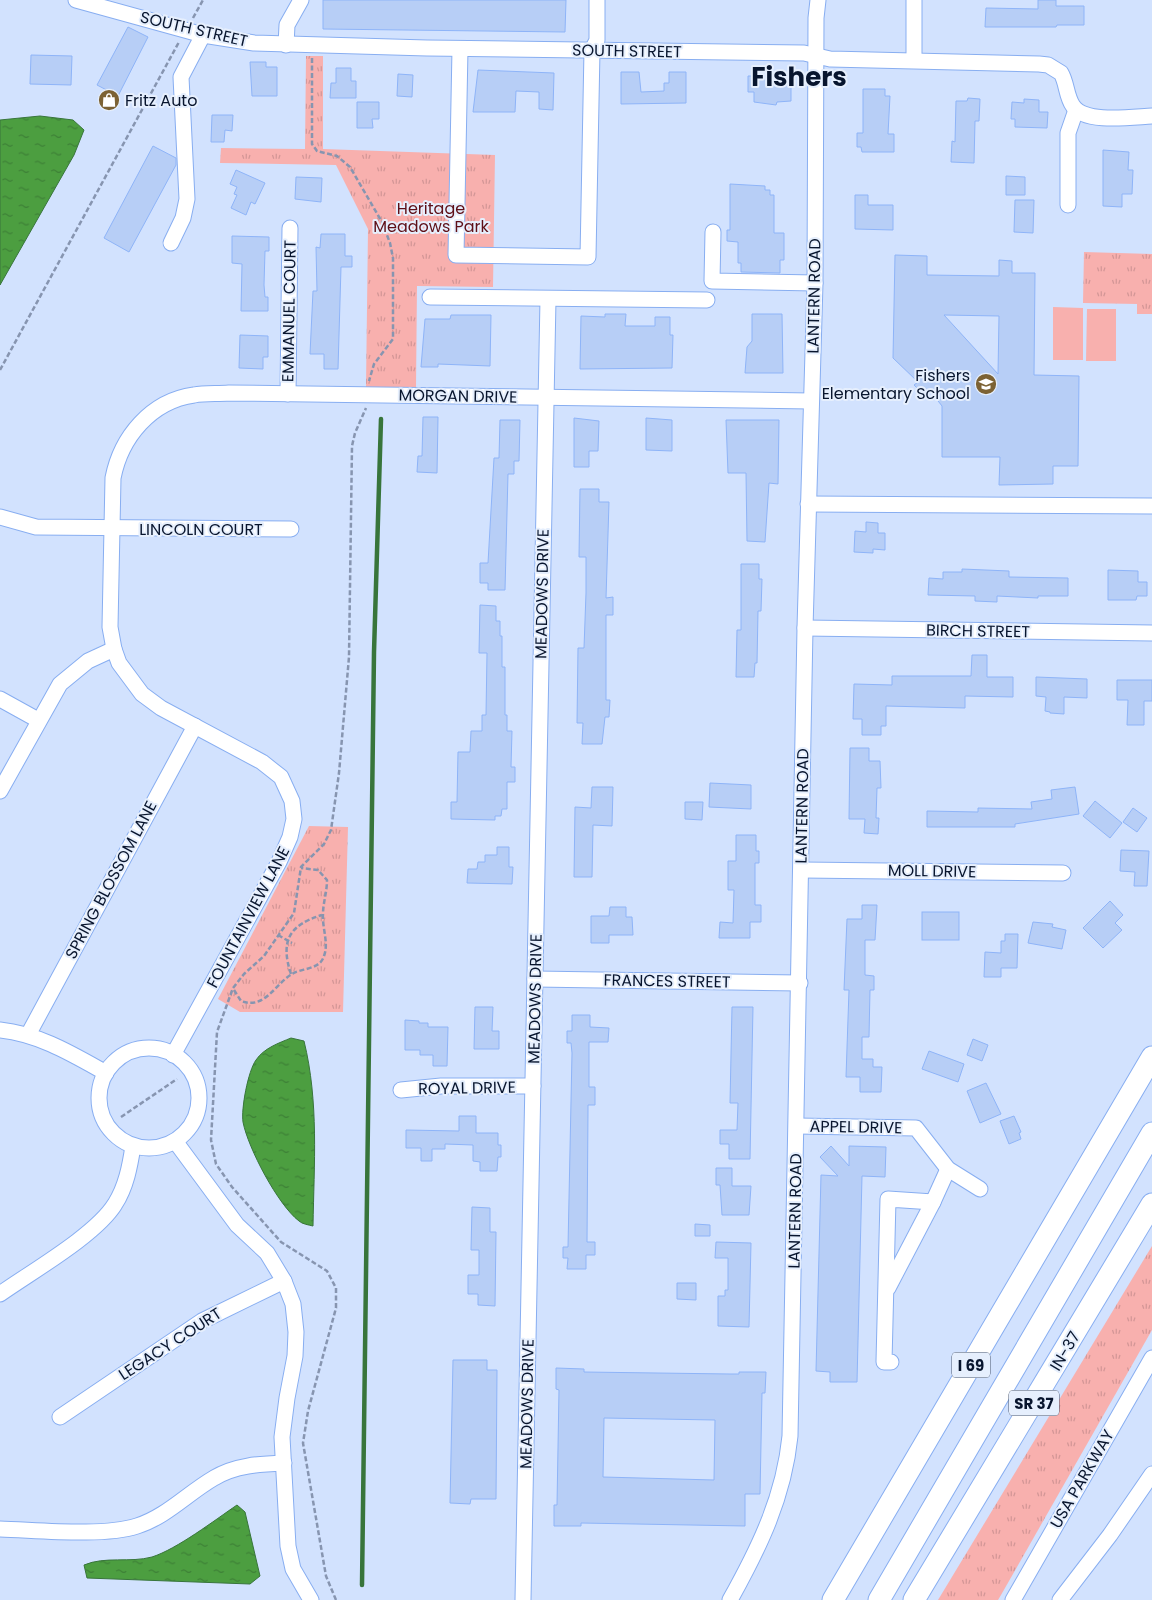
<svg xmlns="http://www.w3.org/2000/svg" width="1152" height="1600" font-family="Poppins,sans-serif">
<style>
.grass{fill:url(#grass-tufts)}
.pitch{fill:#f8b0ae}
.water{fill:url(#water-ripples);stroke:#38753b}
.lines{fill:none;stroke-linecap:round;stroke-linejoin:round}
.stream{stroke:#38753b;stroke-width:4.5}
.building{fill:#b7cef6;stroke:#8eb4f8;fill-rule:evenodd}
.minor-casing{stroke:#88aef1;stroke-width:17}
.highway-casing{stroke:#88aef1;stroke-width:23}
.path{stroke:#8795b0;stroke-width:2.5;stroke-dasharray:5 2.5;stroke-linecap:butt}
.minor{stroke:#fff;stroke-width:15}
.highway{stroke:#fff;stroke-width:21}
.labels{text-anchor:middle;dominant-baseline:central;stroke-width:4;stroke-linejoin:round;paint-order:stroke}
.shield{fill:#e6effd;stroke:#4b566c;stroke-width:1}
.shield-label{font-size:15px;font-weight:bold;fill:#08152e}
.street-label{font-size:16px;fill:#08152e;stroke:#e6effd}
.poi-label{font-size:16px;fill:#08152e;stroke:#e6effd;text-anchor:start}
.park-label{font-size:16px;fill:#5e0f17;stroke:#e6effd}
.town-label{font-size:26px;font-weight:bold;fill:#08152e;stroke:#e6effd}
</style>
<defs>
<pattern id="grass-tufts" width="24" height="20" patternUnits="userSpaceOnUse" patternTransform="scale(1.25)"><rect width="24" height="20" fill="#f8b0ae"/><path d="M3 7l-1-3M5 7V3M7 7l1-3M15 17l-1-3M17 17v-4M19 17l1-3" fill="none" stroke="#d39696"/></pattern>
<pattern id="water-ripples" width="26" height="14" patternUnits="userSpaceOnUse" patternTransform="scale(1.25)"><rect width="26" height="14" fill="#4c9e40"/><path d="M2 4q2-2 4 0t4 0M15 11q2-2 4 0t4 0" fill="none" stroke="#3d8036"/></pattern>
</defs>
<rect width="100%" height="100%" fill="#d2e2fe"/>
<!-- grass -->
<g class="grass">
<polygon points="306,56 323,56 323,149 495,155 493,287 417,286 416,387 366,387 368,229 336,165 220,163 221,148 305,149"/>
<polygon points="1084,252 1152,254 1152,314 1137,314 1137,304 1083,303"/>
<polygon points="309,826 348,827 343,1012 240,1012 218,999"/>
<polygon points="1152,1246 1152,1330 1001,1595 998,1600 938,1600"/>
</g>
<!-- pitch -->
<g class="pitch">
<polygon points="1053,307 1083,308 1083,360 1053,360"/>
<polygon points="1087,309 1116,309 1116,361 1086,361"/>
</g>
<!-- water -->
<g class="water">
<polygon points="40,116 73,120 84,130 74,155 0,285 0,120"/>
<path d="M291 1038 304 1041C319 1102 314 1164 313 1226 309 1225 302 1224 299 1221 278 1205 248 1148 243 1122 241 1109 248 1071 256 1060 264 1048 279 1043 291 1038Z"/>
<path d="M237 1505 245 1512 260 1576 250 1584 87 1578 84 1565C105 1556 130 1563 152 1557 177 1549 215 1520 237 1505Z"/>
</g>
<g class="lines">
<!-- stream -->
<polyline class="stream" points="362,1585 374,652 381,419"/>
</g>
<!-- building -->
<g class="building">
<polygon points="323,0 566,0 565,32 323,29"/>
<polygon points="1038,0 1056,0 1056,6 1084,6 1084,25 1057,25 1056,27 985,27 986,8 1038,9"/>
<polygon points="128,27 148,37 118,96 97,85"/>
<polygon points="31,55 72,56 71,85 30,84"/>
<polygon points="250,62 266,62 266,67 277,67 277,96 252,96"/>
<polygon points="336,68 351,68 351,81 356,81 356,98 330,98 331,83 336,83"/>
<polygon points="478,70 554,73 553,110 539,109 539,92 516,91 515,112 473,112"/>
<polygon points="621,72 639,72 641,92 664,91 664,83 669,83 669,72 686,72 686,103 621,104"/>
<polygon points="398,74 413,75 412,97 397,96"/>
<polygon points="748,76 770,76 770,84 791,85 791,101 777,102 776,105 754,102 754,92 748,92"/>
<polygon points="863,89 885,89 885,96 890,96 888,134 894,134 894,152 862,152 861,147 857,147 857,133 863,133"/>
<polygon points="968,98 980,99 979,121 975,121 974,163 951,162 952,141 955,142 956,101 967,101"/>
<polygon points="1024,99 1039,100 1039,112 1048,112 1047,128 1015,127 1015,119 1011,119 1012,102 1024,103"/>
<polygon points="357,102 379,102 379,119 372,119 373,128 357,128"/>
<polygon points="212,115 233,115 232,131 225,130 224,142 211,142"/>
<polygon points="153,146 176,158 176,165 129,252 104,238"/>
<polygon points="1103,150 1129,152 1128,170 1133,170 1132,194 1122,194 1122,207 1103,206"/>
<polygon points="236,170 265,183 255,204 251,202 246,215 231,208 237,195 234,194 237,187 230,184"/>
<polygon points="1006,176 1025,177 1025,195 1006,195"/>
<polygon points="296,177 322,178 321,202 295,199"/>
<polygon points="730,184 765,186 765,190 770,190 770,195 774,195 774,233 784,233 784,260 780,260 780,273 741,272 741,263 738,263 738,242 727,241 727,230 730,230"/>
<polygon points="855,195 868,195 868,205 893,205 893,230 855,229"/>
<polygon points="1015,200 1034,200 1033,233 1014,232"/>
<polygon points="321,234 345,234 345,256 352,256 352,267 341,267 338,369 324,369 324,354 310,354 313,291 317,291 316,247 320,248"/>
<polygon points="232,236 269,237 269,251 265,251 264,285 265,297 268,297 268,311 241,311 242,264 232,263"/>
<path d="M895 255 927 256V275L999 276V260L1012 261V273H1035L1034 375 1079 376 1078 466H1053V484L999 485 1000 457H942V406L931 392 926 396 920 391 914 385 918 382 893 358ZM944 315 999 316 998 374Z"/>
<polygon points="605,314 626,314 625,326 655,326 655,317 670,317 670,335 673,335 672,368 580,369 581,316 605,317"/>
<polygon points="752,314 782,314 783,373 745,373 747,347 752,341"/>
<polygon points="451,315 491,315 490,366 438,364 438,367 421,367 425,319 450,319"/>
<polygon points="240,335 268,336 268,357 263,357 263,369 239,368"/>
<polygon points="423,417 438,417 437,473 417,472 418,456 422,456"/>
<polygon points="574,418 599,421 598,451 589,451 589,467 574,467"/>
<polygon points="646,418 672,420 672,451 646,450"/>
<polygon points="500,420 520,420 519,461 514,461 514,474 508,474 505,590 488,590 488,583 480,583 480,563 488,563 494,458 499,458"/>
<polygon points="726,420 779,420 778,484 769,483 765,542 747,541 746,473 728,473"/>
<polygon points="580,489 599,489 599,502 609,502 606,598 613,597 613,615 606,615 606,700 610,700 609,717 605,717 602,744 582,744 583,723 577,723 578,648 584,648 586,593 586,557 579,557"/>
<polygon points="866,522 878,523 878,533 885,533 885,550 873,549 873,553 854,552 855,531 866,532"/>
<polygon points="741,564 759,564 759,579 762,579 761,611 758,611 757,663 755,663 754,677 736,677 737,630 741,630"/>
<polygon points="962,569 1009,571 1009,577 1068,578 1068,596 1038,596 1038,598 997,596 997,602 975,601 975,596 928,595 929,578 943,579 943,572 962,572"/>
<polygon points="1108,570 1138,571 1138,582 1147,582 1147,596 1137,596 1136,600 1108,600"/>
<polygon points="480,605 496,606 496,621 500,621 500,636 502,636 502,667 505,667 505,715 507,715 507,731 512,731 511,767 515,767 515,782 507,782 507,809 502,809 501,816 495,816 495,820 451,819 451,802 457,802 458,752 470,752 471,731 482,731 482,715 486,715 487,653 479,653"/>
<polygon points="972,655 987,655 987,677 1013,677 1013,697 965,696 965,708 886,706 886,726 881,726 881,735 862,735 862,719 853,719 854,684 892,685 892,676 971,676"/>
<polygon points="1036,677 1087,679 1087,698 1064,697 1064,714 1050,713 1050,712 1045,711 1046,697 1036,696"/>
<polygon points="1117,680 1152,680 1152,701 1144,701 1144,725 1127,725 1128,700 1117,700"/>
<polygon points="850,748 869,748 869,761 880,761 881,788 877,788 876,818 879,818 878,834 864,833 865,819 849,819"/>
<polygon points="710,783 751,785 751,809 709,807"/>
<polygon points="592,787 613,787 612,826 593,825 592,877 574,877 575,807 591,808"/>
<polygon points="1075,787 1079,814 1015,824 1015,827 927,827 927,811 978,812 978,808 1032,809 1031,802 1052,799 1051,790"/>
<polygon points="1095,801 1122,823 1110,838 1083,816"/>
<polygon points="685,802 703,802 702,820 685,819"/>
<polygon points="1133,808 1147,818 1137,832 1123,822"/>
<polygon points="736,835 756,835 756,851 759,851 759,863 755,863 755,905 761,905 761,922 750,922 750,938 719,938 720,922 733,923 734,890 728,890 728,861 736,861"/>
<polygon points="497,847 509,847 509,867 513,867 512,884 467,883 468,869 477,869 478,862 485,862 485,855 497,855"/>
<polygon points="1121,850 1149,851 1147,886 1134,886 1135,872 1120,871"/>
<polygon points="1110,901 1123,915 1115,923 1122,930 1103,948 1083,928"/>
<polygon points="862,905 877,905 875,940 865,940 865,975 874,976 874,990 870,990 869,1037 862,1037 862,1059 873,1059 873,1067 882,1067 881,1092 860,1092 860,1077 846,1077 849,990 844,990 847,919 862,919"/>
<polygon points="610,907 626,907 626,917 632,917 633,935 609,935 609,943 591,943 591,916 609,916"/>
<rect x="922" y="912" width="37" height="28"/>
<polygon points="1033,922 1053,924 1052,927 1066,930 1062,949 1028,943"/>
<polygon points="1005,934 1018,934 1017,968 1001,968 1001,977 984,977 985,952 1001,953 1001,941 1005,941"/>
<polygon points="475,1007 493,1007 492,1031 499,1031 499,1049 474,1049"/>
<polygon points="732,1007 753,1007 750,1159 729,1159 729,1144 720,1144 720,1130 737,1130 738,1103 730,1103"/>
<polygon points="572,1015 590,1015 590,1027 609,1028 608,1042 589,1042 589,1087 595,1087 595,1105 588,1105 588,1110 587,1242 595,1242 595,1255 586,1255 586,1269 567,1269 568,1258 563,1258 563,1247 568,1247 572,1053 571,1043 567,1043 567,1031 572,1031"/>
<polygon points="405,1020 419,1021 419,1023 428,1023 428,1027 448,1027 447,1066 433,1066 433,1055 420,1055 420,1050 405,1050"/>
<polygon points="973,1039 988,1045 982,1061 967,1055"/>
<polygon points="929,1051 964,1064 958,1082 922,1069"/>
<polygon points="986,1083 1001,1114 980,1123 967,1091"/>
<polygon points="459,1116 476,1116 476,1133 498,1133 498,1145 501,1145 501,1157 498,1157 497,1171 480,1171 480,1162 473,1161 473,1145 445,1144 445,1149 432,1149 432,1161 421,1161 421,1148 406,1148 406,1130 459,1131"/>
<polygon points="1014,1116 1021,1132 1019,1133 1021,1139 1009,1144 1000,1121"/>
<polygon points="831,1146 849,1166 849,1146 886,1147 885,1177 862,1176 857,1382 830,1382 830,1372 816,1371 821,1175 838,1176 820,1157"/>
<polygon points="716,1168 732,1168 732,1186 751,1186 749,1215 722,1215 720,1185 716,1185"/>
<polygon points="472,1207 490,1208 490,1232 496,1232 495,1306 478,1305 478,1294 468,1294 468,1275 479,1275 479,1250 471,1250"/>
<polygon points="695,1224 710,1225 710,1236 695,1236"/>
<polygon points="716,1242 751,1243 749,1327 718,1326 718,1296 725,1296 725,1290 728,1290 728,1258 715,1258"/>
<polygon points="677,1283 696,1283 696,1300 677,1299"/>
<polygon points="453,1360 487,1360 487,1370 497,1370 496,1499 471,1499 470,1504 450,1503"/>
<path d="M556 1368 584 1369V1372L730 1374H739V1372H766L765 1393H762L760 1494H745V1526L581 1523V1526H554V1505H557L559 1390 556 1389ZM604 1418 715 1420 714 1480 603 1477Z"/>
</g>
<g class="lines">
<!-- minor casing -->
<g class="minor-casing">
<g id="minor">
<path d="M76 0 203 35 254 43 427 48 804 53 830 59 1039 64 1048 65 1061 73C1067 83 1066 96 1073 106 1085 124 1132 117 1152 116"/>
<polyline points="914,0 914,60"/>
<polyline points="286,45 287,25 301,0"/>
<polyline points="460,49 456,255 588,257 592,50 597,40 597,0"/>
<polyline points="1068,205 1068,133 1076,110"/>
<polyline points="713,232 712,281 815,283"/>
<polyline points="171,243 183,218 187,199 181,77 203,35"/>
<polyline points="430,297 707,300"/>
<polyline points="288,394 290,228"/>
<polyline points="808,504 1152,506"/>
<polyline points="0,517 36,527 291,529"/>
<polyline points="805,628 1152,633"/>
<polyline points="0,699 38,720"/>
<polyline points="0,791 60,684 88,661 114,649"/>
<polyline points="802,870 1063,873"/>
<polyline points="535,979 800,983"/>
<path d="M0 1030C39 1034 72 1054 106 1073"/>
<polyline points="28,1035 195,726"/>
<circle cx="149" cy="1098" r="50"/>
<path d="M173 1055 279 862 290 837 294 819 292 801 281 777 262 762 161 708 142 694 119 663 114 649 110 627 113 478C121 437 151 401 194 395 205 393 217 394 229 393L811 401"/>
<polyline points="401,1090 441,1086 533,1086"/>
<polyline points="797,1126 916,1128 948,1169 980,1189"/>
<polyline points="175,1141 237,1225 267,1253 284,1281 293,1304 296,1332 295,1356 287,1398 282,1437 288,1546 293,1569 311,1600"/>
<polyline points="888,1288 933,1202"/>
<path d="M0 1294C31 1272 96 1235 115 1204 126 1187 130 1166 133 1146"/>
<polyline points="891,1362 884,1362 888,1199 933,1202 948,1169"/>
<polyline points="60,1417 202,1321 284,1281"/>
<path d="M0 1529C37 1530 103 1537 137 1526 166 1517 188 1493 214 1478 235 1465 260 1464 284 1463"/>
<polyline points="523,1600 548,299"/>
<path d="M730 1600C759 1548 784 1497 790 1436L805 628 815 283 816 18 818 0"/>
<polyline points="1013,1600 1152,1358"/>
<polyline points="1060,1600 1110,1535 1152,1474"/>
</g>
</g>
<!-- highway casing -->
<g class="highway-casing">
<g id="highway">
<polyline points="833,1600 1152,1057"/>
<polyline points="879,1600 1152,1133"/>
<polyline points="914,1600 1152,1204"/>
</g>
</g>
<!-- path -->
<g class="path">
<polyline points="193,18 203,0"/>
<polyline points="312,58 312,144 317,151 337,156 350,167 382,222 390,243 393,258 393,339 374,364 369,381"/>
<polyline points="0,370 179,42"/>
<polyline points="278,935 292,943"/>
<path d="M291 974C280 941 289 925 322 915"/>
<path d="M234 990 241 1001C265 1010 275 984 292 974 301 968 320 970 324 956 329 943 322 928 323 914 323 903 327 892 327 880L318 870 301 868"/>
<polyline points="121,1117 177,1079"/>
<polyline points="336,1600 326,1576 303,1443 308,1411 336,1308 336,1288 327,1271 281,1242 232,1187 216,1164 211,1140 217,1032 233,988 244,974 264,956 294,913 301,867 324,844 331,830 339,773 349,657 352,446 355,433 366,408"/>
</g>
<!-- minor -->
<use href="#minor" class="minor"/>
<!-- highway -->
<use href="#highway" class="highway"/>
</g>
<!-- icons -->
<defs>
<g id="shop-disc" transform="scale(1.125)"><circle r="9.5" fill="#7c6234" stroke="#e6effd"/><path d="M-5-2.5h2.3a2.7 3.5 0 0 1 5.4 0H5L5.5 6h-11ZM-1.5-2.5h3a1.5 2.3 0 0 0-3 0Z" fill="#fff"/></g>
<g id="school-disc" transform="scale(1.125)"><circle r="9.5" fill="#7c6234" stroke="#e6effd"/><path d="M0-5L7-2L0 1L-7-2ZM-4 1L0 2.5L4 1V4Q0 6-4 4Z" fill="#fff"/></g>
</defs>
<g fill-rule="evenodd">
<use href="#shop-disc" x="109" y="100"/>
<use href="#school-disc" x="986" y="384"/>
</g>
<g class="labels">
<!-- shield labels -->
<g class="shield">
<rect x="952" y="1352.5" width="38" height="25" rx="4"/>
<rect x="1009" y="1390.5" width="50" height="25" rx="4"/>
</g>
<g class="shield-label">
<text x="971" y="1365">I 69</text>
<text x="1034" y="1403">SR 37</text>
</g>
<!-- street labels -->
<g class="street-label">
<text transform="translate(194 29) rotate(13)">SOUTH STREET</text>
<text transform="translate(627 51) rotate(1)">SOUTH STREET</text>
<text transform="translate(814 296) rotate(-89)">LANTERN ROAD</text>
<text transform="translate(289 311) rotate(-89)">EMMANUEL COURT</text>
<text transform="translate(458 396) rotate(1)">MORGAN DRIVE</text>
<text x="201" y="529">LINCOLN COURT</text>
<text transform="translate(542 594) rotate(-89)">MEADOWS DRIVE</text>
<text transform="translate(978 631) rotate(1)">BIRCH STREET</text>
<text transform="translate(802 806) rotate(-89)">LANTERN ROAD</text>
<text transform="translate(932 871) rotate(1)">MOLL DRIVE</text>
<text transform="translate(111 880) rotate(-62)">SPRING BLOSSOM LANE</text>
<text transform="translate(248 917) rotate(-62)">FOUNTAINVIEW LANE</text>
<text transform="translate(667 981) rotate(1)">FRANCES STREET</text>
<text transform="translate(535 999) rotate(-89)">MEADOWS DRIVE</text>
<text transform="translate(467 1088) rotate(-1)">ROYAL DRIVE</text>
<text transform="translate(856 1127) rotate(1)">APPEL DRIVE</text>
<text transform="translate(795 1211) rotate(-89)">LANTERN ROAD</text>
<text transform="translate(170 1344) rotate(-33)">LEGACY COURT</text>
<text transform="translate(1065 1351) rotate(-59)">IN-37</text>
<text transform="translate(527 1404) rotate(-89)">MEADOWS DRIVE</text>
<text transform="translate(1082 1479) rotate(-60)">USA PARKWAY</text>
</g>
<!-- poi labels -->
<g class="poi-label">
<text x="125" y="100">Fritz Auto</text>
<text x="970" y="375" text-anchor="end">Fishers<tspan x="970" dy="18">Elementary School</tspan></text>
</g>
<!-- park labels -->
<g class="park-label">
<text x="431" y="208">Heritage<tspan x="431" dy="18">Meadows Park</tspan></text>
</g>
<!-- town labels -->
<g class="town-label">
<text x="799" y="77">Fishers</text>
</g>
</g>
</svg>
